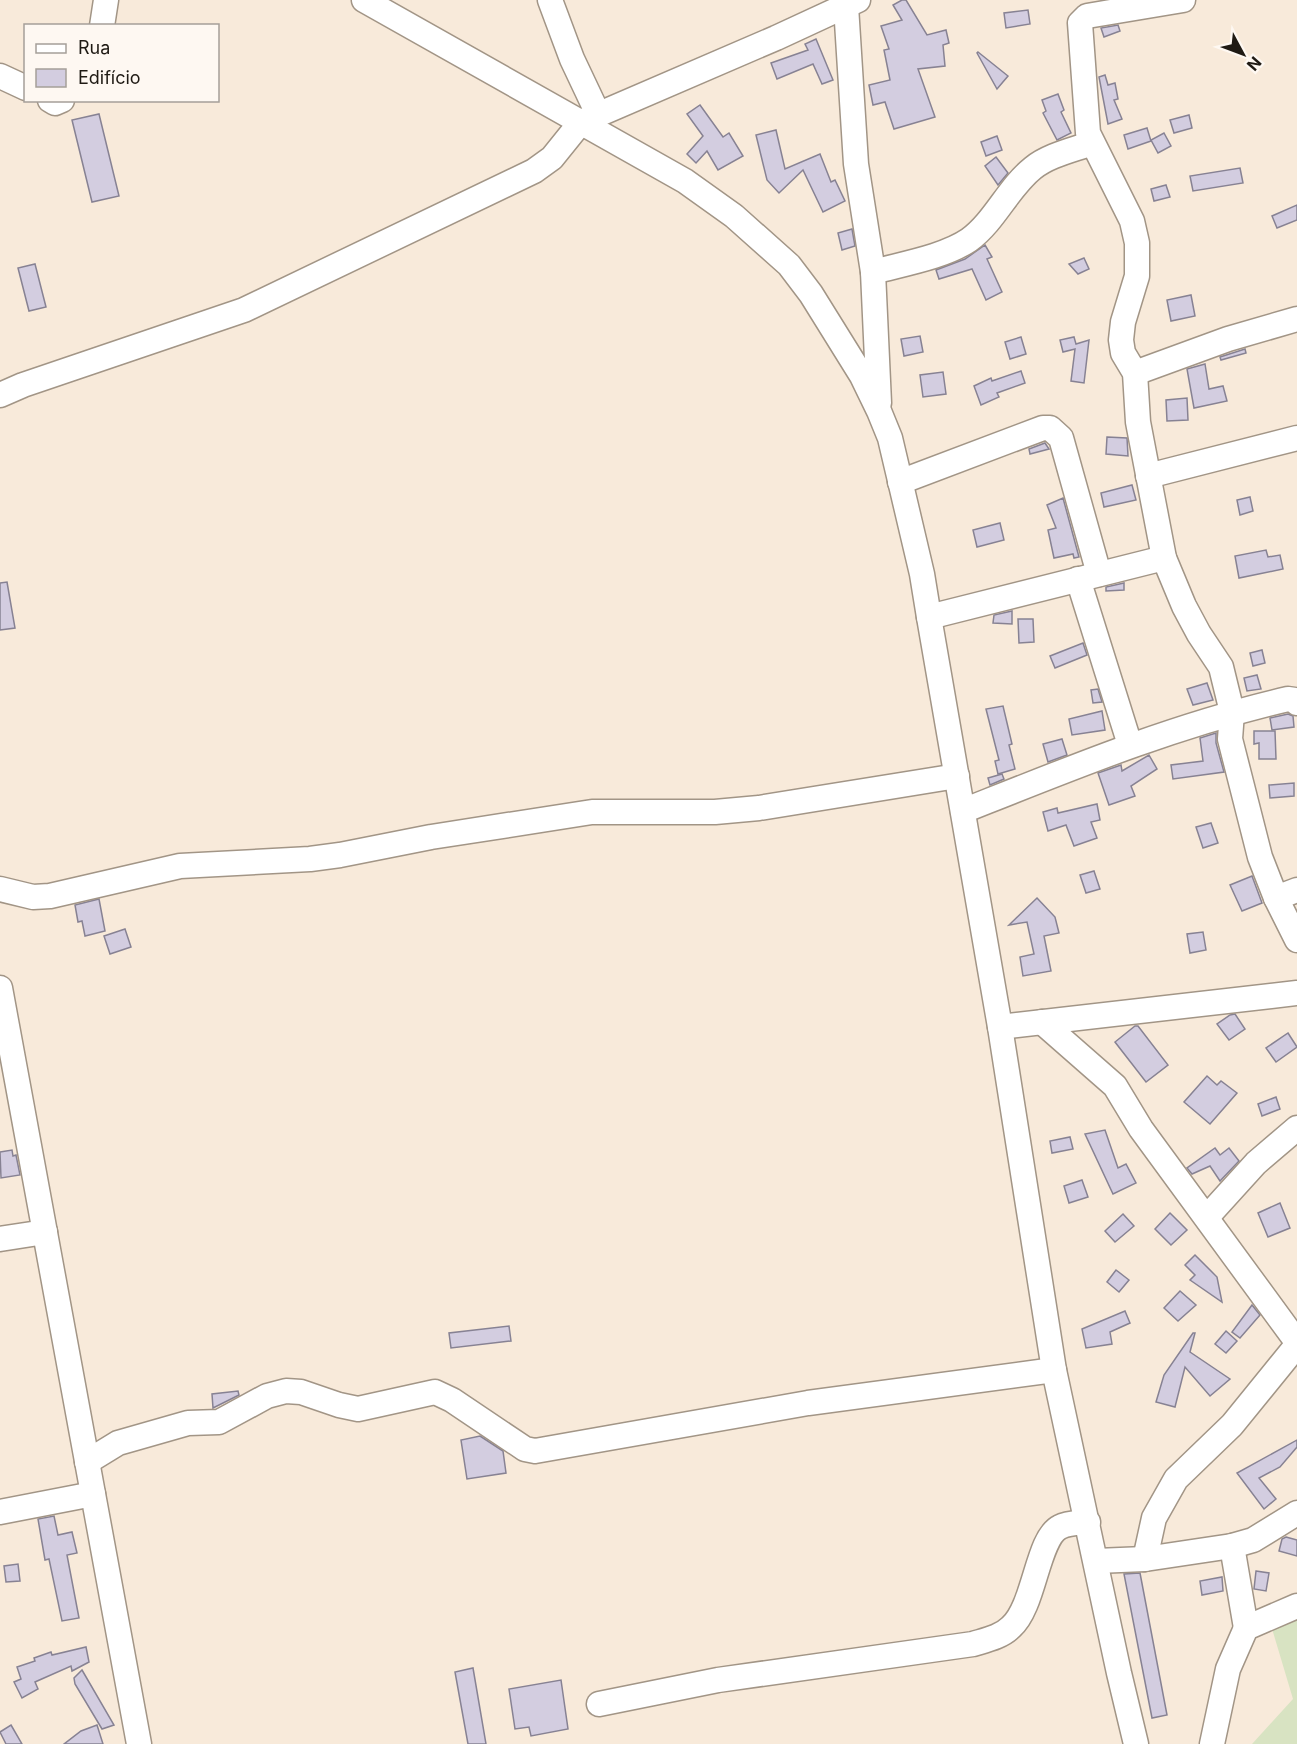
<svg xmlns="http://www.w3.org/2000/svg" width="1297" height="1744" font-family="Inter,sans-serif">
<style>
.green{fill:#d8e3c2}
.building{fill:#d3cde0;stroke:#878293;stroke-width:1.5}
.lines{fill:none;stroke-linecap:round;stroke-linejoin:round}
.minor-casing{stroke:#a29586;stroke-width:27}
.minor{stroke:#fff;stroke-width:24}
</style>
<rect width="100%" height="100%" fill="#f8eada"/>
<!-- green -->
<polygon class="green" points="1297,1613 1297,1744 1252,1744 1293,1699 1270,1622"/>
<!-- building -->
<g class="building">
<polygon points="902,0 906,0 927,35 946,30 949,43 943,45 945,66 918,69 935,117 894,129 885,102 873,105 869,85 890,80 884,50 889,49 881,26 902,20 893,5"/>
<polygon points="1028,10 1030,24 1006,28 1004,13"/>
<polygon points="1118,25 1120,31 1104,37 1101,28"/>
<polygon points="816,39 833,80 822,84 813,64 777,79 771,63 808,50 805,44"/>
<polygon points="978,52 1008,76 997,89 977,53"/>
<polygon points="1105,75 1108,85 1115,83 1118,99 1114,100 1122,119 1108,124 1099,77"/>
<polygon points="1058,94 1064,110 1061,112 1071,133 1057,140 1043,113 1046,111 1042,100"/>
<polygon points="700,105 723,137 729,133 743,156 718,170 707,151 696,163 687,154 703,136 687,114"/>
<polygon points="99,114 119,196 92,202 72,120"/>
<polygon points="1189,115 1192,128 1174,133 1170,120"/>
<polygon points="1147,128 1151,141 1128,149 1124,135"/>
<polygon points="776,130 785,169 820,154 831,182 835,180 845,201 823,212 803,170 779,193 767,180 756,135"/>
<polygon points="1164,133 1171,146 1158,153 1151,140"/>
<polygon points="997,136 1002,150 986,156 981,142"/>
<polygon points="996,157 1008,173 998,185 985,166"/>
<polygon points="1240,168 1243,183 1193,191 1190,176"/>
<polygon points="1166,185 1170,197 1154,201 1151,189"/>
<polygon points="1297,205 1297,220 1277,228 1272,216"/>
<polygon points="852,229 855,246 842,250 838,233"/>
<polygon points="985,245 992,257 987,259 1002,292 986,300 972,269 939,279 936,270 965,259"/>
<polygon points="1084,258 1089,269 1078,274 1069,264"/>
<polygon points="35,264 46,307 29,311 18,268"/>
<polygon points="1191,295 1195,316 1171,321 1167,300"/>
<polygon points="920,336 923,352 904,356 901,339"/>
<polygon points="1021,337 1026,354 1010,359 1005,342"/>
<polygon points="1074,337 1076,344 1089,340 1084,383 1071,381 1075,349 1063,352 1060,340"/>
<polygon points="1245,349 1246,353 1221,360 1220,357"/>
<polygon points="1205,364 1209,389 1223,386 1227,401 1194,408 1187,369"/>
<polygon points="1021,371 1025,383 997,393 999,397 981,405 974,386 991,378 992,381"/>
<polygon points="943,372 946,394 923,397 920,375"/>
<polygon points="1187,398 1188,420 1167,421 1166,400"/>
<polygon points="1107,437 1127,438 1128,456 1106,454"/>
<polygon points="1045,443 1049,449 1030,454 1029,449"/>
<polygon points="1132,485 1136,500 1104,507 1101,493"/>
<polygon points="1250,497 1253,511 1240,515 1237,500"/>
<polygon points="1063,498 1079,557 1074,558 1073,554 1054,558 1048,530 1056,528 1047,505"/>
<polygon points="1000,523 1004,540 977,547 973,530"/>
<polygon points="1266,550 1268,557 1280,555 1283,569 1239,578 1235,556"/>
<polygon points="7,582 15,628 0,630 0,583"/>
<polygon points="1124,583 1124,590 1106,591 1106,587"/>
<polygon points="1012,611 1012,624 993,623 994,615"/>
<polygon points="1018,619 1033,619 1034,642 1019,643"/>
<polygon points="1083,643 1087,655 1055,668 1050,656"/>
<polygon points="1262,650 1265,663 1253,666 1250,653"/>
<polygon points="1257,675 1261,689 1247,691 1244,678"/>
<polygon points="1207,683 1213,700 1193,705 1187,689"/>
<polygon points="1098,689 1102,702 1093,703 1091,690"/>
<polygon points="1003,706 1012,744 1009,745 1015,769 998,774 995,761 999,760 986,709"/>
<polygon points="1102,711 1105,730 1072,735 1069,719"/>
<polygon points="1288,714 1293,716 1294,727 1272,730 1270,718"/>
<polygon points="1254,731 1275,731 1276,759 1259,759 1259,743 1254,744"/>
<polygon points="1216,733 1216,743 1224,772 1173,779 1171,765 1203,761 1200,738"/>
<polygon points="1062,739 1067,755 1048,762 1043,744"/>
<polygon points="1149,755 1157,769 1131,786 1135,796 1109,805 1098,773 1121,765 1122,771"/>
<polygon points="1002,774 1004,779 990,785 988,778"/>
<polygon points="1294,783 1294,796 1270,798 1269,785"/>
<polygon points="1097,804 1100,820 1091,822 1097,838 1074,846 1066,825 1048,831 1043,812 1057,808 1058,813"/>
<polygon points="1211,823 1218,843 1203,848 1196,827"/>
<polygon points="1094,871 1100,889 1086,893 1080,875"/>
<polygon points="1252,876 1262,903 1242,911 1230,885"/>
<polygon points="1037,898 1055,917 1059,933 1044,936 1051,971 1023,976 1020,957 1034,954 1027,922 1009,925"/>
<polygon points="99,899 105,931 85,936 82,921 78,922 75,905"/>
<polygon points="125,929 131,947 110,954 104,936"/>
<polygon points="1203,932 1206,950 1190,953 1187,934"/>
<polygon points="1235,1014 1245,1029 1229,1040 1217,1024 1230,1015"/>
<polygon points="1135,1026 1138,1026 1168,1065 1146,1082 1115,1042"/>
<polygon points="1288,1033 1297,1047 1276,1062 1266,1048"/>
<polygon points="1207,1076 1217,1085 1221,1081 1237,1093 1210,1124 1184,1102"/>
<polygon points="1276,1097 1280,1109 1262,1116 1258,1104"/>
<polygon points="1105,1130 1118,1168 1126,1164 1136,1183 1113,1194 1085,1134"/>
<polygon points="1070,1137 1073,1149 1052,1153 1050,1141"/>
<polygon points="1215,1148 1220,1155 1229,1148 1239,1161 1220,1181 1210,1166 1192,1174 1187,1168"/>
<polygon points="12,1150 13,1156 16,1155 20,1175 1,1178 0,1152"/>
<polygon points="1082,1180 1088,1197 1069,1203 1064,1186"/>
<polygon points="1280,1203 1290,1228 1268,1237 1258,1213"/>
<polygon points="1170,1213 1187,1230 1171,1245 1155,1229"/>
<polygon points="1123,1214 1134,1226 1115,1242 1105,1231"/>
<polygon points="1195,1255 1217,1277 1222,1302 1190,1280 1195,1275 1185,1265"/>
<polygon points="1116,1270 1129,1280 1119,1292 1107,1282"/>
<polygon points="1180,1291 1196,1305 1178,1321 1164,1308"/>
<polygon points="1252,1305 1260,1315 1240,1338 1232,1332"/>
<polygon points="1125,1311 1130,1323 1110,1332 1112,1344 1086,1348 1082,1329"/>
<polygon points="509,1326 511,1341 451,1348 449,1333"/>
<polygon points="1226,1331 1237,1341 1226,1353 1215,1344"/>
<polygon points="1193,1333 1195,1333 1190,1352 1230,1379 1210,1396 1185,1367 1175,1407 1156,1402 1164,1375"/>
<polygon points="238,1391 239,1395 213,1408 212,1394"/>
<polygon points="480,1436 503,1451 506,1473 467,1479 461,1440"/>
<polygon points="1297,1440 1297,1447 1280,1467 1259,1478 1276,1499 1264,1509 1237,1473"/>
<polygon points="54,1516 58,1535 72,1532 77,1553 67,1555 79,1618 62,1621 49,1559 45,1560 38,1519"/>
<polygon points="1286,1537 1297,1540 1297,1556 1279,1551 1282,1539"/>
<polygon points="18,1564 20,1581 6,1582 4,1566"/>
<polygon points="1256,1571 1269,1573 1266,1591 1254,1589"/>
<polygon points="1140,1573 1167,1715 1152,1718 1124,1574"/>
<polygon points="1222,1577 1223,1591 1202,1595 1200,1581"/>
<polygon points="86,1647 89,1662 72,1671 71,1666 35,1682 38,1689 22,1698 14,1682 21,1679 17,1667 35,1661 34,1658 51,1652 52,1655"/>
<polygon points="473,1668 486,1744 468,1744 455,1672"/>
<polygon points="82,1670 114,1725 102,1729 75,1684 74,1678"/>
<polygon points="561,1680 568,1729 531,1736 529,1727 515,1729 509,1689"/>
<polygon points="11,1725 22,1744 6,1744 0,1732"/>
<polygon points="97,1725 103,1744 64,1744 81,1731"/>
</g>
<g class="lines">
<!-- minor casing -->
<g class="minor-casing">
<g id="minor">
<polyline points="364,0 685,181 734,216 789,265 811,294 862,376 879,411 890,438 922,574 929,617 1000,1027 1054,1370 1119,1673 1136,1744"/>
<polyline points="550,0 572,59 598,114"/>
<polyline points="1183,0 1087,16 1080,23 1088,133 1132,221 1137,243 1137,276 1123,322 1121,340 1123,353 1135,373 1138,422 1164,558 1184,606 1199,634 1221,667 1232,712 1230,739 1260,857 1276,898 1297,940"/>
<polyline points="846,6 856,164 873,272 879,403"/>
<polyline points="102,26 106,0"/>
<polyline points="0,76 26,88"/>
<polyline points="50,100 55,103 62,100"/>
<path d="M873 272C902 264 944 257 969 240 995 221 1008 188 1033 168 1049 155 1073 150 1092 143"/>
<polyline points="1135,373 1228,339 1297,319"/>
<polyline points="0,395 23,385 244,310 534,171 552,158 581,122 776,38 858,0"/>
<polyline points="1148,476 1297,438"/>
<polyline points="900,482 1043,428 1050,428 1061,438 1099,574"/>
<polyline points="1078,579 1130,745"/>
<polyline points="929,617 1164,558"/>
<path d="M963 811C1071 768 1175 725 1288 699L1295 700 1297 703"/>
<polyline points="0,889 33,897 50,896 180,866 310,859 340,855 431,837 592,812 715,812 759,808 957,776"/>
<polyline points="1276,898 1297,890"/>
<polyline points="0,988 139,1744"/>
<polyline points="1042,1022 1115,1086 1141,1129 1297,1342"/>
<polyline points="1000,1027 1297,993"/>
<polyline points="1207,1217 1256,1163 1297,1128"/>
<polyline points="0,1239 45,1232"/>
<polyline points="87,1462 118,1443 188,1423 219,1422 267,1396 286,1391 301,1392 339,1405 358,1409 435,1392 452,1400 525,1449 535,1451 808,1403 1054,1370"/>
<polyline points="0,1512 93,1494"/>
<polyline points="1232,1546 1246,1628"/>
<polyline points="1145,1559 1154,1518 1176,1479 1232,1425 1297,1345"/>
<polyline points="1096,1561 1145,1559 1232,1546 1253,1540 1297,1513"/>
<path d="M599 1704 718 1680 973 1644C986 1640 1001 1637 1011 1627 1035 1606 1037 1538 1060 1527 1067 1523 1079 1523 1088 1522"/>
<polyline points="1212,1744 1228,1669 1246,1628 1297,1606"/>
</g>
</g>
<!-- minor -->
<use href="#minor" class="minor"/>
</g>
<!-- legend -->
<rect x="24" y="24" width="195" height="78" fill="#fef8f2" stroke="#a59f99" stroke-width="1.5"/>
<rect x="36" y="44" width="30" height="9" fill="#ffffff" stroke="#a59f99" stroke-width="1.5"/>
<text x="78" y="54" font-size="18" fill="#1f1a14">Rua</text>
<rect x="36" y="69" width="30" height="18" fill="#d3cde0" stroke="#a59f99" stroke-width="1.5"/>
<text x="78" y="84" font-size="18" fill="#1f1a14">Edifício</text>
<!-- north arrow -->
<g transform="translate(1243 54) rotate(131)" stroke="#fef8f2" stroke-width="4.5" paint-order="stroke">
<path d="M0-4.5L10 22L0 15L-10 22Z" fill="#1f1a14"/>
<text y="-9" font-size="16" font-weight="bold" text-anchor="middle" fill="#1f1a14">N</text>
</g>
</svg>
